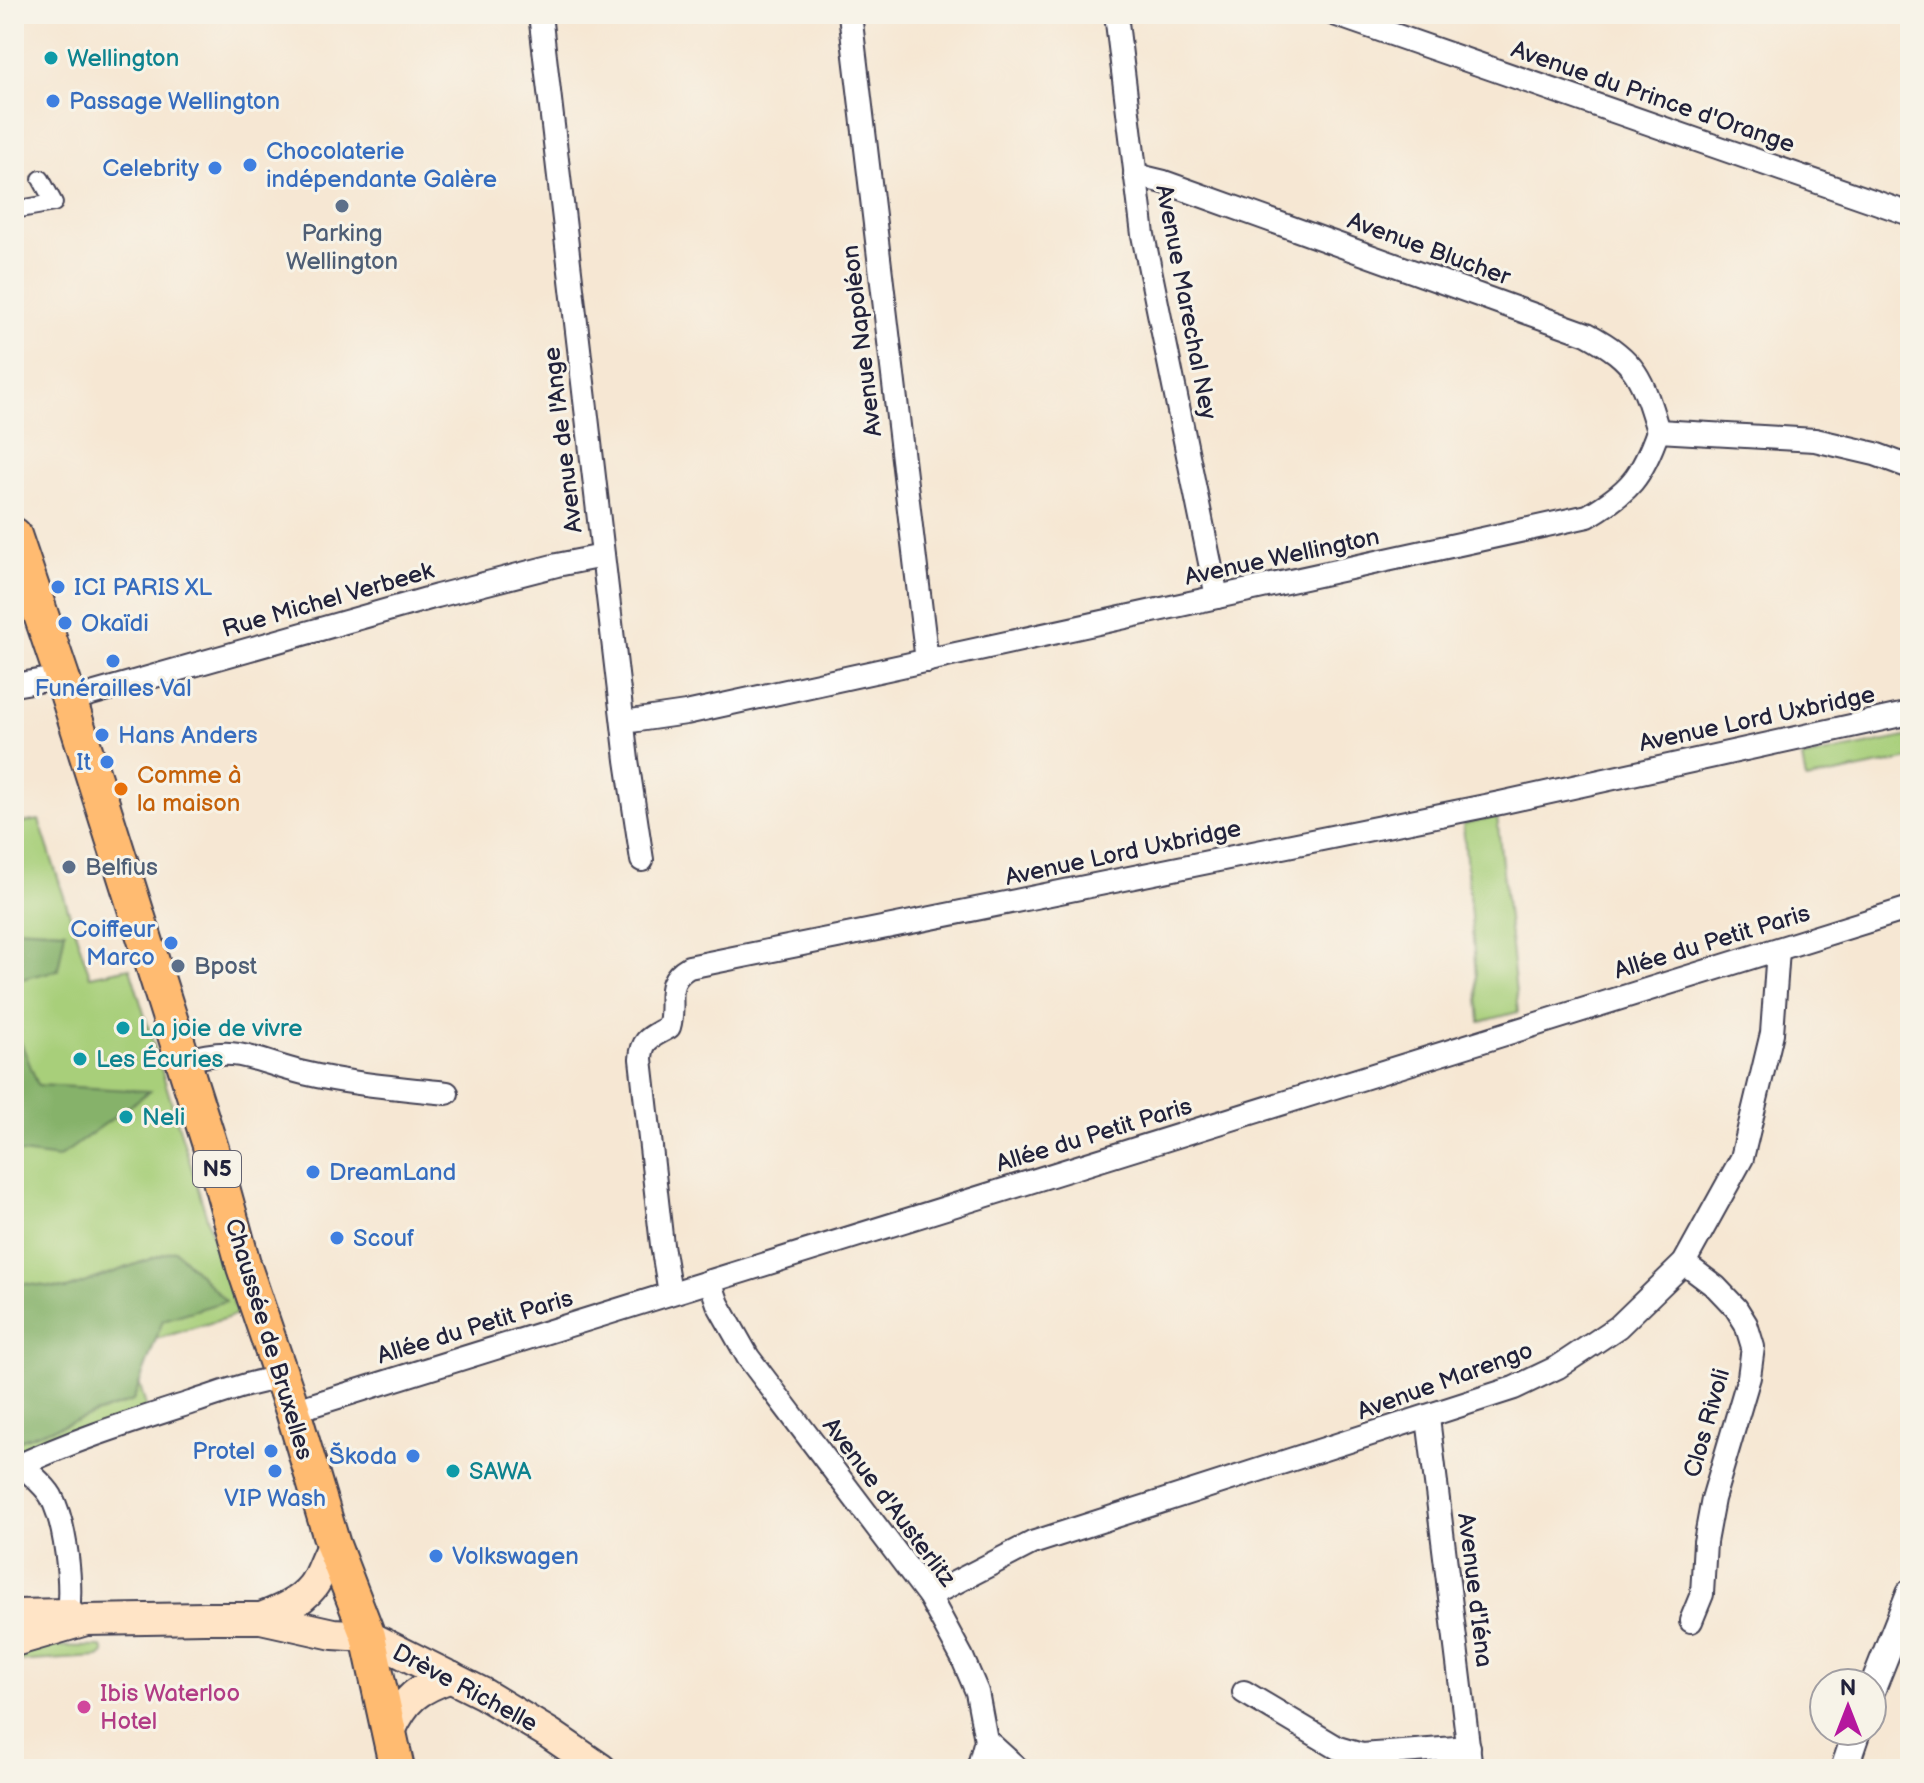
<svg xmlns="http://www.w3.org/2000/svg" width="1924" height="1783" font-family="'Balsamiq Sans',sans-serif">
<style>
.green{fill:#a8cf7a;stroke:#65785a;stroke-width:2}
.forest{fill:#86b26a;stroke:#546a52;stroke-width:2}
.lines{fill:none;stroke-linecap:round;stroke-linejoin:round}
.pedestrian-casing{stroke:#424052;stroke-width:20}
.minor-casing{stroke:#424052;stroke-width:26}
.tertiary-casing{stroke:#424052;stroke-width:30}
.secondary-casing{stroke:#424052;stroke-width:34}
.primary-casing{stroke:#424052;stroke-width:38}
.pedestrian{stroke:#fff;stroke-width:16}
.minor{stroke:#fff;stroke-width:22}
.tertiary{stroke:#fff;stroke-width:26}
.secondary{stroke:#ffe4c6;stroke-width:30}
.primary{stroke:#ffbb71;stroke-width:34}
.culture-dot{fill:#0f9aa8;stroke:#f7f3e8;stroke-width:3}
.shop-dot{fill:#3f7fe0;stroke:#f7f3e8;stroke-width:3}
.service-dot{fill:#5c6f8a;stroke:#f7f3e8;stroke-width:3}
.food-dot{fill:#e8710a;stroke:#f7f3e8;stroke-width:3}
.hotel-dot{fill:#d1479c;stroke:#f7f3e8;stroke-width:3}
.labels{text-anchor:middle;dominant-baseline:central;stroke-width:6;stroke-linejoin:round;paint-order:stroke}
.shield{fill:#f7f3e8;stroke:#62616f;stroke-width:2}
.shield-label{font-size:22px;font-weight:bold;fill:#22223b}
.culture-label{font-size:24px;fill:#0d838f;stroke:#f7f3e8;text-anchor:start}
.street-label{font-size:24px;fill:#22223b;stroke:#f7f3e8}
.shop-label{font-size:24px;fill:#366cbe;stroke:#f7f3e8;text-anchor:start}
.service-label{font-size:24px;fill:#4e5e75;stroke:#f7f3e8;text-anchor:start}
.food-label{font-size:24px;fill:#c56008;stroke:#f7f3e8;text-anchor:start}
.hotel-label{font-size:24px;fill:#b23c85;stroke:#f7f3e8;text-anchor:start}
</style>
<rect width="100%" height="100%" fill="#f7f3e8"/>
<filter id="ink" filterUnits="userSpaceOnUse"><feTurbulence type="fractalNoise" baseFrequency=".0125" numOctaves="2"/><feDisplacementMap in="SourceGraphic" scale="16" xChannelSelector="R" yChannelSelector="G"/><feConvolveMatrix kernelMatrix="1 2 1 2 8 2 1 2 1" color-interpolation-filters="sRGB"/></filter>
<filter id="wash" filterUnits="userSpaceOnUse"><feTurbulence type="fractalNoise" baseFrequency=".006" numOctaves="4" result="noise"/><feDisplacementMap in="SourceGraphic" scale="32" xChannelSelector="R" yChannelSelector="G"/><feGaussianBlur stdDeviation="1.8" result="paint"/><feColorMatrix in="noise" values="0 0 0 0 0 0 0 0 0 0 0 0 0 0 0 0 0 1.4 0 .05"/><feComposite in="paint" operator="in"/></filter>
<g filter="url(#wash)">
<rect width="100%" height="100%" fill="#f6e7d3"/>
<!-- green -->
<g class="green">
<polygon points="1910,736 1910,759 1806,780 1802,758"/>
<polygon points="1497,816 1518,1012 1480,1022 1463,824"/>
<polygon points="39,820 90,976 130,968 237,1315 129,1347 147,1410 14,1462 14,824"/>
<polygon points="37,1646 102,1647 104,1653 99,1657 14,1662 14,1649"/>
</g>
<!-- forest -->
<g class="forest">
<polygon points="14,928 65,931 58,970 14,981"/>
<polygon points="14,1025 38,1085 150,1091 58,1158 14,1152"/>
<polygon points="175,1250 226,1301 163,1320 133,1401 14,1442 14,1282 67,1289"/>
</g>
</g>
<g filter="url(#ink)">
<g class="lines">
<!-- pedestrian casing -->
<g class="pedestrian-casing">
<polyline id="pedestrian" points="14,210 54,203 41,179"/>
</g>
<!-- minor casing -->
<g class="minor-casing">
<g id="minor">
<polyline points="540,14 627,760 642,860"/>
<polyline points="850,14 927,661"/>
<polyline points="1116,14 1143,235 1217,597"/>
<polyline points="1334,14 1910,214"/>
<path d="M1135 175 1164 182 1587 334C1637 361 1642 378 1658 431"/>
<polyline points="1658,431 1815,440 1875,454 1910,467"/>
<polyline points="14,685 62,677"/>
<polyline points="70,700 437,596 557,565 603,556"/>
<path d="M624 722 686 713 1588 516C1629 492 1642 477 1658 431"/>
<path d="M184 1061C240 1044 253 1061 304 1073 350 1084 400 1088 447 1093"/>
<polyline points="1684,1263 1716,1287 1736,1308 1746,1324 1753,1347 1749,1377 1713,1499 1705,1542 1702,1594 1691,1621"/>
<polyline points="710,1281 718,1304 748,1357 929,1596 962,1657 977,1692 986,1740 978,1769"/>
<path d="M670 1293 662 1245 641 1059C642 1038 652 1037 669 1027 677 1001 661 983 689 967L1500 803 1910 713"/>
<polyline points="293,1411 1910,908"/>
<polyline points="1428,1418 1471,1769"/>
<path d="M21 1464C30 1474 45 1485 51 1496 66 1524 72 1583 68 1613"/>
<path d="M14 1468C70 1441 131 1422 190 1403 219 1394 249 1382 280 1378"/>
<polyline points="929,1596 1032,1543 1514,1388 1558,1367 1618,1327 1684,1263 1742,1158 1772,1033 1778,950"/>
<polyline points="1244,1692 1338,1748 1362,1755 1469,1747"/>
<polyline points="986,1740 1018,1769"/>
</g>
</g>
<!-- tertiary casing -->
<g class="tertiary-casing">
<g id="tertiary">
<polyline points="1872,1689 1910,1593"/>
<polyline points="1844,1769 1857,1731"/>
</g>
</g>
<!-- secondary casing -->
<g class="secondary-casing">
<g id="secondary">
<polyline points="14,1615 69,1614"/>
<path d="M261 1618C280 1611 299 1603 312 1587 321 1576 325 1557 333 1545"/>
<polyline points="14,1641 86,1620 205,1618 261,1618 333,1634 368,1636 482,1693 550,1734 601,1769"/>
<path d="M390 1731C405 1698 417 1689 451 1677"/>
</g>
</g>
<!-- primary casing -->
<g class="primary-casing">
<polyline id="primary" points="14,535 62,677 214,1158 244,1267 293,1411 333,1545 368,1636 397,1769"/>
</g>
<!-- pedestrian -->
<use href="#pedestrian" class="pedestrian"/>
<!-- minor -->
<use href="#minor" class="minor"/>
<!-- tertiary -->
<use href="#tertiary" class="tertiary"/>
<!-- secondary -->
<use href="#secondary" class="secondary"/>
<!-- primary -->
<use href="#primary" class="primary"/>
</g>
</g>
<!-- markers -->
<g class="culture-dot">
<circle cx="51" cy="58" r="8"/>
<circle cx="123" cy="1028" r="8"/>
<circle cx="80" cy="1059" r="8"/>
<circle cx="126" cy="1117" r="8"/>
<circle cx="453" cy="1471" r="8"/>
</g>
<g class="shop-dot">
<circle cx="53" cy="101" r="8"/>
<circle cx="250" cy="165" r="8"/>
<circle cx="215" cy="168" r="8"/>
<circle cx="58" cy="587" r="8"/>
<circle cx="65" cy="623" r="8"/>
<circle cx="113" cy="661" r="8"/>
<circle cx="102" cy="735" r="8"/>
<circle cx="107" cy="762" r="8"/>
<circle cx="171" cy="943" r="8"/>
<circle cx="313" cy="1172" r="8"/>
<circle cx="337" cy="1238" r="8"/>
<circle cx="271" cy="1451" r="8"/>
<circle cx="413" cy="1456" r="8"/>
<circle cx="275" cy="1471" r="8"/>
<circle cx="436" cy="1556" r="8"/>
</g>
<g class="service-dot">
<circle cx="342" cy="206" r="8"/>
<circle cx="69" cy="867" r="8"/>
<circle cx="178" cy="966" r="8"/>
</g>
<circle class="food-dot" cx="121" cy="789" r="8"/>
<circle class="hotel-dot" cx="84" cy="1707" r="8"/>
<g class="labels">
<!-- shield labels -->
<rect class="shield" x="193" y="1151" width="48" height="36" rx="6"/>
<g class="shield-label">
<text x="217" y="1169">N5</text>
</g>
<!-- culture labels -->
<g class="culture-label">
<text x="67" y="58">Wellington</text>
<text x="139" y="1028">La joie de vivre</text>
<text x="96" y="1059">Les Écuries</text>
<text x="142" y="1117">Neli</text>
<text x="469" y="1471">SAWA</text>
</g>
<!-- street labels -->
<g class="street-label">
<text transform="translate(1653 97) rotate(19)">Avenue du Prince d'Orange</text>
<text transform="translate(1429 249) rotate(20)">Avenue Blucher</text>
<text transform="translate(1186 302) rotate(79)">Avenue Marechal Ney</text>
<text transform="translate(862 341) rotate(-97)">Avenue Napoléon</text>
<text transform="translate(563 440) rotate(-97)">Avenue de l'Ange</text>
<text transform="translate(1282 557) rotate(-12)">Avenue Wellington</text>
<text transform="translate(328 600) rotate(-16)">Rue Michel Verbeek</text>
<text transform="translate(1757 719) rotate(-12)">Avenue Lord Uxbridge</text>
<text transform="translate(1123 853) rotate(-12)">Avenue Lord Uxbridge</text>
<text transform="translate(1712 942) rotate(-17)">Allée du Petit Paris</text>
<text transform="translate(1094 1135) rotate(-17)">Allée du Petit Paris</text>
<text transform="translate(475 1327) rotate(-17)">Allée du Petit Paris</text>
<text transform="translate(269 1339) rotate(73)">Chaussée de Bruxelles</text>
<text transform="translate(1445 1381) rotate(-20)">Avenue Marengo</text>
<text transform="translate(1707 1423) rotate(-74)">Clos Rivoli</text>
<text transform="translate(889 1502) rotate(53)">Avenue d'Austerlitz</text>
<text transform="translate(1475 1590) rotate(83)">Avenue d'Iéna</text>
<text transform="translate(465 1688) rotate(28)">Drève Richelle</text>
</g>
<!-- shop labels -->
<g class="shop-label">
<text x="69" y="101">Passage Wellington</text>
<text x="266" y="151">Chocolaterie<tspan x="266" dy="28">indépendante Galère</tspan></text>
<text x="199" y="168" text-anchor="end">Celebrity</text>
<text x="74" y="587">ICI PARIS XL</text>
<text x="81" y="623">Okaïdi</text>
<text x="113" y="688" text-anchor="middle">Funérailles Val</text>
<text x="118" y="735">Hans Anders</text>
<text x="91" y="762" text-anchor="end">It</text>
<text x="155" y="929" text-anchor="end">Coiffeur<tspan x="155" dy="28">Marco</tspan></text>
<text x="329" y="1172">DreamLand</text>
<text x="353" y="1238">Scouf</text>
<text x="255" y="1451" text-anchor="end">Protel</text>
<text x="397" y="1456" text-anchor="end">Škoda</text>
<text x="275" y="1498" text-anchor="middle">VIP Wash</text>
<text x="452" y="1556">Volkswagen</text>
</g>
<!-- service labels -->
<g class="service-label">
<text x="342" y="233" text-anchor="middle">Parking<tspan x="342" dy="28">Wellington</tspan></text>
<text x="85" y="867">Belfius</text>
<text x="194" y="966">Bpost</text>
</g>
<!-- food labels -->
<g class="food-label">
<text x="137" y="775">Comme à<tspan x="137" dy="28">la maison</tspan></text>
</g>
<!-- hotel labels -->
<g class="hotel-label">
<text x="100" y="1693">Ibis Waterloo<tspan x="100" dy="28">Hotel</tspan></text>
</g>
</g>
<!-- margin -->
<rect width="1924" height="1783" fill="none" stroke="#f7f3e8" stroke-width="48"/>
<!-- north arrow -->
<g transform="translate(1848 1707)"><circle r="38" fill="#f7f3e8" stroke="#a29fa3" stroke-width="2"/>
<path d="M0-6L14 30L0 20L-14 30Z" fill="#b5179e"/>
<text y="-12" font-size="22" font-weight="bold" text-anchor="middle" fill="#22223b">N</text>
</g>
</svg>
